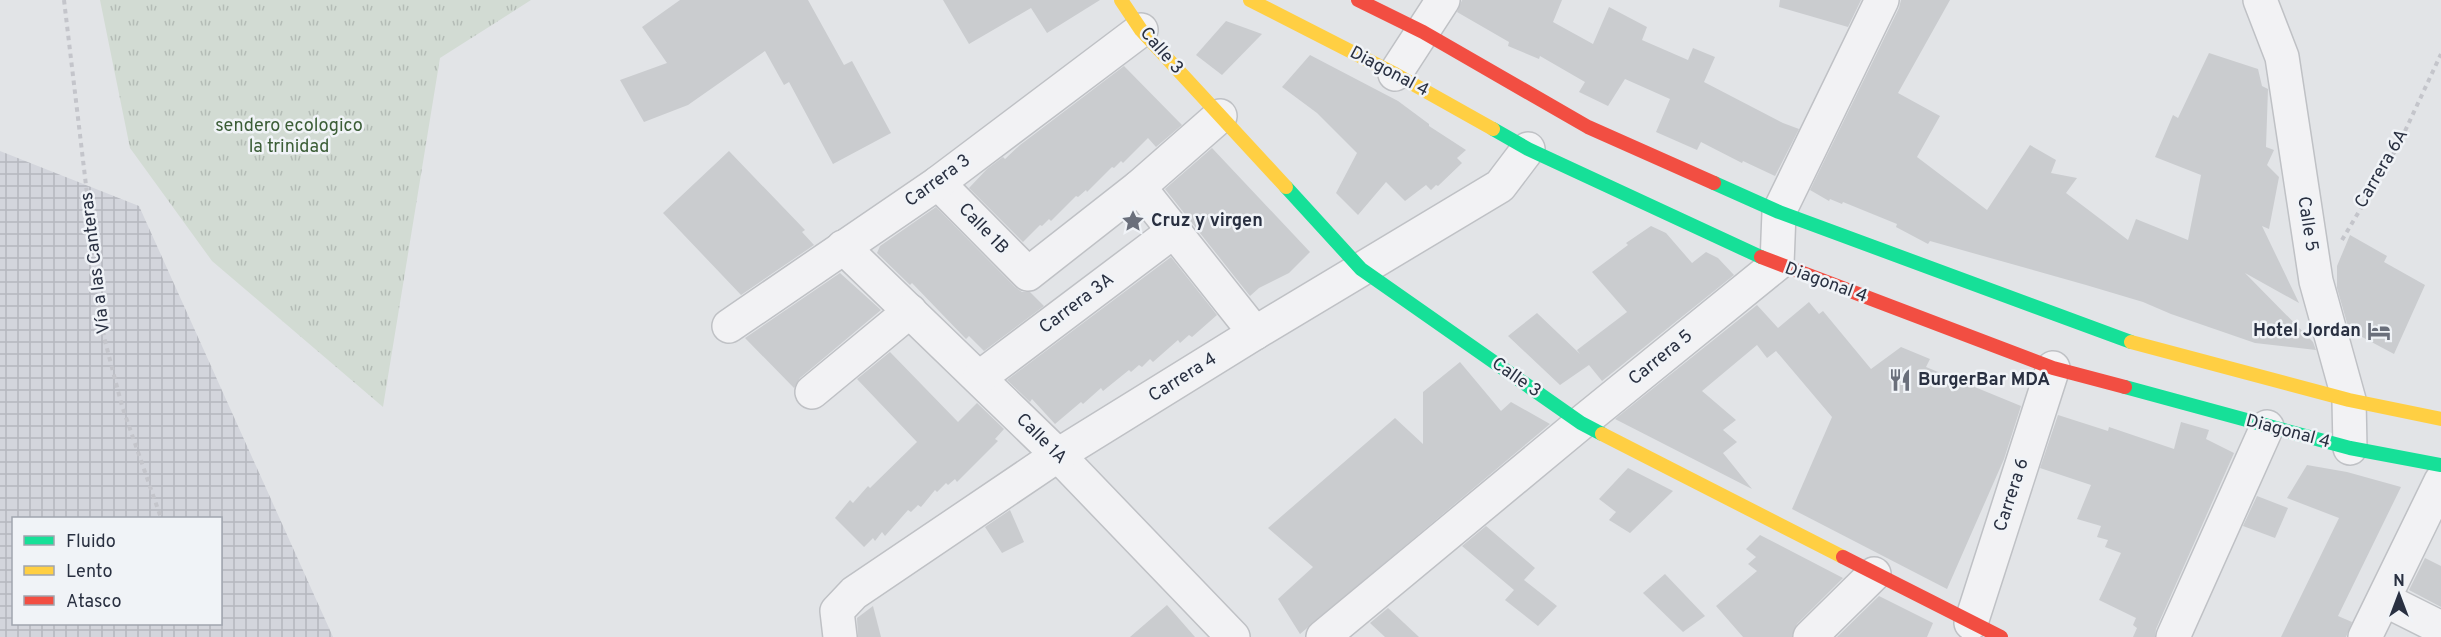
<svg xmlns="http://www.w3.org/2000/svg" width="2441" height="637" font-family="Overpass,sans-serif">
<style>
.industrial{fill:url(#industrial-grid);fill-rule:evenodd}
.park{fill:url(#park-tufts)}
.building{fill:#cacccf}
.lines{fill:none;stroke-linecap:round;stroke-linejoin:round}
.street-casing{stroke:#bfc1c5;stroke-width:36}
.path{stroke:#c4c5cb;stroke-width:4;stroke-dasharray:4.5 4.5;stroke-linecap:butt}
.street{stroke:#f2f2f4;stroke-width:33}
.fast{stroke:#16e098;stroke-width:14}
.slow{stroke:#ffcf43;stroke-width:14}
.jam{stroke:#f24e42;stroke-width:14}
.labels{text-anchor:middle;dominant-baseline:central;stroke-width:5;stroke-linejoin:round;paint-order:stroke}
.street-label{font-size:18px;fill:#293041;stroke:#f0f3f7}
.park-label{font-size:18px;fill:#3b5d36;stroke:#f0f3f7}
.poi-label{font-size:18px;font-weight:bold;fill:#293041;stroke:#f0f3f7;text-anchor:start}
</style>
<defs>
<pattern id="industrial-grid" width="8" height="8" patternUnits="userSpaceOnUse" patternTransform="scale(1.5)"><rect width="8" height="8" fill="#d3d5dc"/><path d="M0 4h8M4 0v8" fill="none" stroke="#b5b7be"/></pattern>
<pattern id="park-tufts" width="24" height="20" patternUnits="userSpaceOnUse" patternTransform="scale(1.5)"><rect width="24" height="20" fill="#d2dbd3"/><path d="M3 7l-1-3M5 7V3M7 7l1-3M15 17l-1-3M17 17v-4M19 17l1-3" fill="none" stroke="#b4bcb6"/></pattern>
</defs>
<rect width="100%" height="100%" fill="#e2e4e7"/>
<!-- industrial -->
<path class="industrial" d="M0 151 139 206 333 637H0ZM14 518H220V624H14Z"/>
<!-- park -->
<polygon class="park" points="100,0 531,0 440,58 383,407 212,261 130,148"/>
<!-- building -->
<g class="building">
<polygon points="680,0 808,0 844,65 852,61 891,133 833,164 789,82 784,85 765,51 688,105 644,122 620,80 667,63 642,27"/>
<polygon points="943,0 1100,0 1047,33 1031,8 969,44"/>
<polygon points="1462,0 1562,0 1553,22 1593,44 1609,7 1647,27 1642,40 1688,60 1693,48 1715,57 1704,82 1783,123 1799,129 1775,176 1743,161 1742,163 1701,142 1697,150 1656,132 1670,99 1625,79 1608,106 1579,92 1585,82 1540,56 1539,59 1508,46 1509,42 1457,12"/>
<polygon points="1780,0 1861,0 1848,27 1779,7"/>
<polygon points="1901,0 1950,0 1898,93 1940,116 1917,157 1987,210 2030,145 2056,160 2051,173 2077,178 2066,193 2128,240 2136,219 2188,240 2201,175 2155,157 2173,115 2178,118 2209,53 2258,69 2262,86 2268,89 2266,147 2274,150 2267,165 2279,177 2269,229 2262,226 2299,303 2245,273 2313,342 2316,350 2255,343 2171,314 2143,302 2086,285 1930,241 1928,244 1896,227 1897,224 1843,202 1842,204 1830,199 1829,201 1810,190 1899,8"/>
<polygon points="1226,21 1262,34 1222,75 1196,55"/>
<polygon points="1310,55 1398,101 1429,124 1429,126 1466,150 1457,158 1462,163 1438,186 1436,185 1431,190 1426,185 1405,201 1386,182 1358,215 1336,193 1357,153 1317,113 1282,87"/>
<polygon points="1124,66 1182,125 1156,147 1148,138 1123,163 1121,161 1114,168 1112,167 1087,192 1086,190 1078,197 1076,196 1051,221 1049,219 1042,226 1040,225 1023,242 969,188 987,169 1003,157 1005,159 1020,145"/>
<polygon points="1212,148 1310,252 1289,273 1259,288 1250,296 1165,189"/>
<polygon points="729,151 805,230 802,232 814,245 741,295 663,213"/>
<polygon points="936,207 1015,287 1022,292 1030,292 1044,306 984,351 969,336 966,339 912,283 910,285 877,253 880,246"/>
<polygon points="1651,226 1666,233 1692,263 1706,252 1718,258 1734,275 1602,381 1589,365 1560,385 1508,336 1537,313 1580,354 1577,350 1627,312 1592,272 1628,245 1626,243"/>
<polygon points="2350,235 2387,256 2384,262 2425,285 2394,354 2349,330 2337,288 2337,266"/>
<polygon points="1171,257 1217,315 1192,337 1189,335 1180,343 1178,340 1153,362 1150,359 1142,367 1139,365 1131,372 1129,370 1103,391 1101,388 1083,404 1081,402 1055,424 1032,399 1030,402 1007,380"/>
<polygon points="840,273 881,310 800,378 794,388 745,338"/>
<polygon points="1809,302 1819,314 1823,311 1871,369 1901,347 1930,359 1926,367 2021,406 2004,459 1947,589 1792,509 1832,417 1776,351 1767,358 1757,345 1702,391 1736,420 1723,430 1737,442 1723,453 1752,489 1615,419 1757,305 1778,328"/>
<polygon points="890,352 958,422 977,403 1004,429 995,439 998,441 957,482 955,479 948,485 946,483 937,492 935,490 921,507 918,505 911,512 908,510 885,536 882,532 875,541 873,538 864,547 835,518 850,500 853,503 868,486 870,488 917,442 857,379"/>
<polygon points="1460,362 1501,411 1511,402 1550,424 1300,634 1278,599 1313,567 1268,528 1395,418 1423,444 1423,392"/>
<polygon points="2058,415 2108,431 2109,427 2174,449 2181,422 2209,430 2206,439 2234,453 2156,629 2155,637 2133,637 2137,628 2133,625 2136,618 2099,600 2121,553 2105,547 2108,540 2097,537 2101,526 2077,519 2091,485 2040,468"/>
<polygon points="2307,465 2347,472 2401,487 2338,616 2352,622 2346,637 2281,637 2339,518 2287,498"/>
<polygon points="1628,468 1673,491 1630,533 1609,520 1616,512 1599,499"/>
<polygon points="2257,496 2288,508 2275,538 2243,526"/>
<polygon points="1010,510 1024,542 1002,553 985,527"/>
<polygon points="1486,526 1535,568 1524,580 1557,606 1538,626 1505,600 1514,590 1462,546"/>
<polygon points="1760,535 1843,578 1797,624 1792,637 1743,637 1716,606 1757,571 1748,564 1756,557 1746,549"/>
<polygon points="2425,558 2441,566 2441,607 2409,590"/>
<polygon points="1665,574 1705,616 1683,632 1643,593"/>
<polygon points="1879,596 1933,623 1927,637 1837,637"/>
<polygon points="1167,605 1195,637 1130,637"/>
<polygon points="873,606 881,637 858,637 857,618"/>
<polygon points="1388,608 1419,637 1385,637 1370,623"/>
</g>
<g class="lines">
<!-- street casing -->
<g class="street-casing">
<g id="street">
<polyline points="2260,0 2282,57 2316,281 2349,400 2350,448"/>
<polyline points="1395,74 1443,0"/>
<polyline points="938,183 1028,274 1139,187 1220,116"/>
<polyline points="1139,187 1255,333"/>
<polyline points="843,247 1058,455 1233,637"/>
<polyline points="729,326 938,183 1141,30"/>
<polyline points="979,378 1174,231"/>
<polyline points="812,392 910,311"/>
<polyline points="2385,600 2441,628"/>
<polyline points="1971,623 2053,368"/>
<polyline points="840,637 837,611 854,593 1058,455 1255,333 1500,186 1528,149"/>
<polyline points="1323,637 1581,423 1777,264 1779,212 1882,0"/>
<polyline points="1810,637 1874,574"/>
<polyline points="2173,637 2267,427"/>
<polyline points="2365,637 2441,481"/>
</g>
</g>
<!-- path -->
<g class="path">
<polyline points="64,0 104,337 122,406 161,518"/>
<polyline points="2342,240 2398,146 2441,54"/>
</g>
<!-- street -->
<use href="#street" class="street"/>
<!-- fast -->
<g class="fast">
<polyline points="1493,129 1528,149 1761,257"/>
<polyline points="1714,183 1779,212 2131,342"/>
<polyline points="1286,187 1361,269 1581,423 1602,434"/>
<polyline points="2125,387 2350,448 2441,465"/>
</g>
<!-- slow -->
<g class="slow">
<polyline points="1121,0 1141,30 1286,187"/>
<polyline points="1250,0 1395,74 1493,129"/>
<polyline points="2131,342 2349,400 2441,419"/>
<polyline points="1602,434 1843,557"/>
</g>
<!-- jam -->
<g class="jam">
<polyline points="1358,0 1423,32 1588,127 1714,183"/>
<polyline points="1761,257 2053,368 2125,387"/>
<polyline points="1843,557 2001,637"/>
</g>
</g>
<!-- icons -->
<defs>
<g id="sight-bare" transform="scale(1.8)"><path d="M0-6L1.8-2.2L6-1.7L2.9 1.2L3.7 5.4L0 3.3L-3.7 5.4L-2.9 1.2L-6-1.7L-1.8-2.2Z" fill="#6a6f7b" stroke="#f0f3f7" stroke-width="2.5" paint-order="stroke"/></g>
<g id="hotel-bare" transform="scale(1.8)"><path d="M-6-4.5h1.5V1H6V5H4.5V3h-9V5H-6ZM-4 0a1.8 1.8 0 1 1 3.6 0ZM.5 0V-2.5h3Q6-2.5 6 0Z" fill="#6a6f7b" stroke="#f0f3f7" stroke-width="2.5" paint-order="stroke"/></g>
<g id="restaurant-bare" transform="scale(1.8)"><path d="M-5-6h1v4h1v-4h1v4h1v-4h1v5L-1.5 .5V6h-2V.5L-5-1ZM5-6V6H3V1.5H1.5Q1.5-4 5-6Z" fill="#6a6f7b" stroke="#f0f3f7" stroke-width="2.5" paint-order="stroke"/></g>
</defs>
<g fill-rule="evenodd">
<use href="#sight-bare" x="1133" y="221"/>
<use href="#hotel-bare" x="2379" y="331"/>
<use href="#restaurant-bare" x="1900" y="380"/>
</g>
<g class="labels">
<!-- street labels -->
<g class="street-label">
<text transform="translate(1161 51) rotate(49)">Calle 3</text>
<text transform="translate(1389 72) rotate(28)">Diagonal 4</text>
<text transform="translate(2382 169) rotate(-60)">Carrera 6A</text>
<text transform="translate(938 181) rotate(-36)">Carrera 3</text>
<text transform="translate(2307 224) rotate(81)">Calle 5</text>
<text transform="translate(983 229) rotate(46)">Calle 1B</text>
<text transform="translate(96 263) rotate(-97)">Vía a las Canteras</text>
<text transform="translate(1826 283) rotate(20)">Diagonal 4</text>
<text transform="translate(1077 304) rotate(-37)">Carrera 3A</text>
<text transform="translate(1661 358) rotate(-39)">Carrera 5</text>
<text transform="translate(1183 378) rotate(-32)">Carrera 4</text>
<text transform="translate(1516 378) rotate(35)">Calle 3</text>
<text transform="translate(2288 432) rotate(15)">Diagonal 4</text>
<text transform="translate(1041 439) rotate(45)">Calle 1A</text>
<text transform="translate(2012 495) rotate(-72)">Carrera 6</text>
</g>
<!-- park labels -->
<g class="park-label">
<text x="289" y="126">sendero ecologico<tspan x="289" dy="21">la trinidad</tspan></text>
</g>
<!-- poi labels -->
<g class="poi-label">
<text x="1151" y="221">Cruz y virgen</text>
<text x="2361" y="331" text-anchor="end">Hotel Jordan</text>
<text x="1918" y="380">BurgerBar MDA</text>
</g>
</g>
<!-- legend -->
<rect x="12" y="517" width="210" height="108" fill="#f0f3f7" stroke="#a0a5ae" stroke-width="1.5"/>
<rect x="24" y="536" width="30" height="9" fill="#16e098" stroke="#a0a5ae" stroke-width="1.5"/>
<text x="66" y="547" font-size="18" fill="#293041">Fluido</text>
<rect x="24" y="566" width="30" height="9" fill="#ffcf43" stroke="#a0a5ae" stroke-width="1.5"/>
<text x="66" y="577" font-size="18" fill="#293041">Lento</text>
<rect x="24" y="596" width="30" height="9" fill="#f24e42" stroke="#a0a5ae" stroke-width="1.5"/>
<text x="66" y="607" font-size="18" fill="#293041">Atasco</text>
<!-- north arrow -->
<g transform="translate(2399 595)" stroke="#f0f3f7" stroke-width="4.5" paint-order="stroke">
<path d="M0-4.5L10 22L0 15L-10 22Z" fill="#293041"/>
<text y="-9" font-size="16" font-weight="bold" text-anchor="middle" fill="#293041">N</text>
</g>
</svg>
